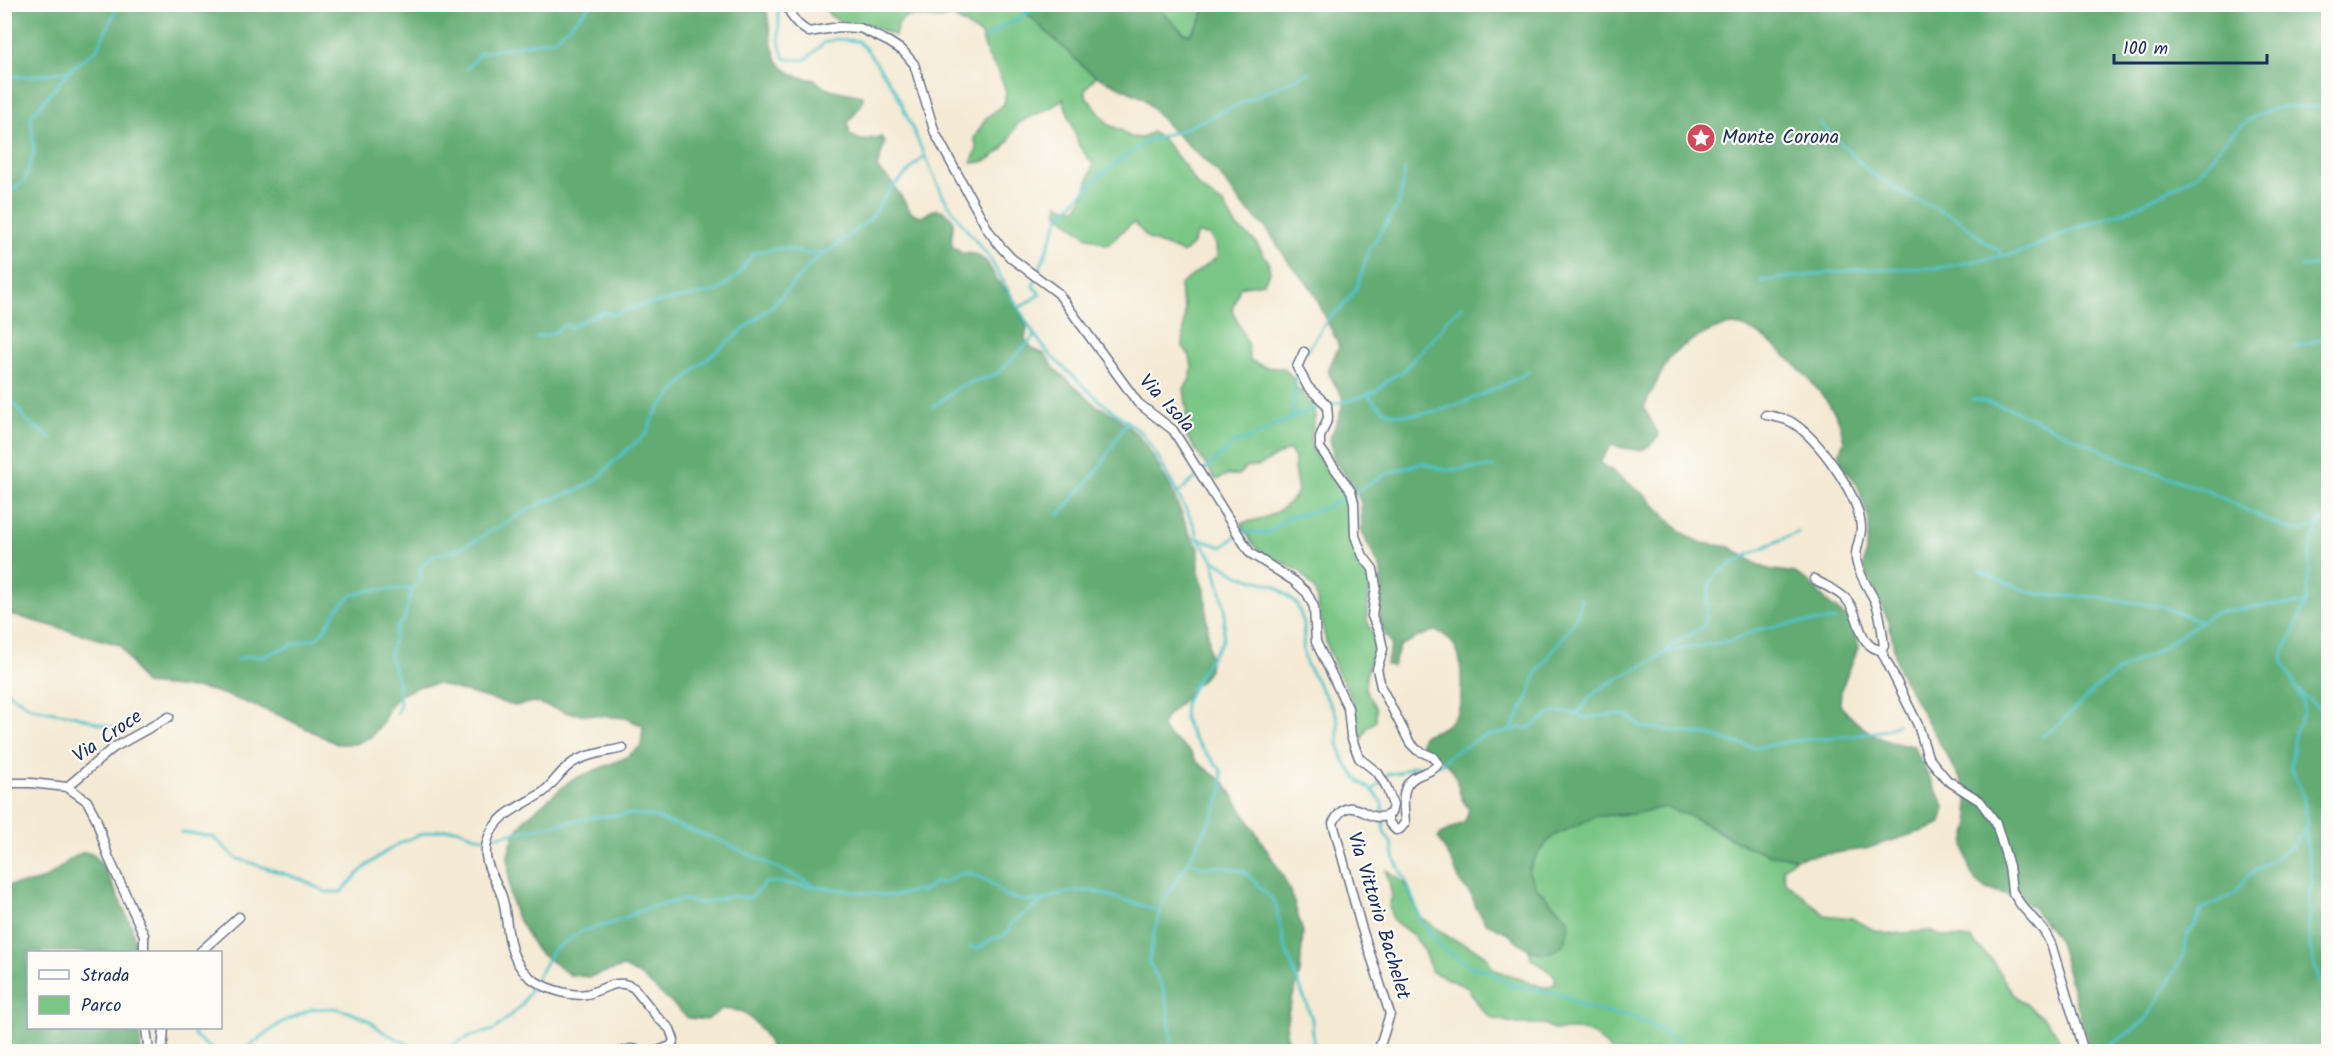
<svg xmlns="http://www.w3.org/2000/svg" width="2333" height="1056" font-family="Kalam,sans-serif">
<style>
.green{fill:#79c685;stroke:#4a7a72;stroke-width:1.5}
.forest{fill:#62ab72;stroke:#3e6d68;stroke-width:1.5}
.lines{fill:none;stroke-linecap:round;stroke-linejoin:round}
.stream{stroke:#54c2c8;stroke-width:3}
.minor-casing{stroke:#677087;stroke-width:11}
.minor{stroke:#fff;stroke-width:8}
.labels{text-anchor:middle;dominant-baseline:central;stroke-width:4.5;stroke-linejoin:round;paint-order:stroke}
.poi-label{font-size:20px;fill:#1b2f5e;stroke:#fdfcf7;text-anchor:start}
.street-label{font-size:20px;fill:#1b2f5e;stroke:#fdfcf7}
</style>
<rect width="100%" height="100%" fill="#fdfcf7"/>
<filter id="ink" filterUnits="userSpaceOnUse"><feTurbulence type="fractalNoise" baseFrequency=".0167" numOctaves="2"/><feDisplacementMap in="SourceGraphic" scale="12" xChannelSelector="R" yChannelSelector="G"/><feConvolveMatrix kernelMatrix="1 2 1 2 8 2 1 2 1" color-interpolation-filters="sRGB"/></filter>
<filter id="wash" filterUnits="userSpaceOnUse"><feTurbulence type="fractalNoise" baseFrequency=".008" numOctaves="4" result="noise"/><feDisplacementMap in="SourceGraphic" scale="24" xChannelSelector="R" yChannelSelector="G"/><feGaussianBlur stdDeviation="1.35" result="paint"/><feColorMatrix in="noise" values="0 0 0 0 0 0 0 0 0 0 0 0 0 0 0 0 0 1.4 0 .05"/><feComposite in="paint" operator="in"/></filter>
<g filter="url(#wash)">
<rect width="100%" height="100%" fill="#f4e9d3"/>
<!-- green -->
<g class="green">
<path d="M823 5H1018L1085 68 1096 76 1085 90 1087 98 1109 125 1121 130 1130 137 1142 138 1152 132 1162 138 1184 165 1197 185 1224 205 1236 226 1255 241 1268 261 1270 273 1263 283 1240 287 1232 310 1247 342 1250 360C1262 367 1270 369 1284 368L1292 377 1297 388 1314 405 1315 417 1310 440 1313 451 1346 491 1351 502 1349 535 1367 572 1370 584 1367 620 1376 642 1366 676 1365 688 1376 709V721L1367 728 1362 739 1358 735 1355 711 1348 690 1337 671 1326 642 1315 590 1301 572 1259 550 1251 541 1241 523C1265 519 1283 513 1298 492L1294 469 1295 458 1289 449 1259 466 1247 467 1238 475H1227L1216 480 1185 434 1182 423 1187 412 1184 389 1190 379 1192 367 1190 356 1183 347 1185 308 1181 297 1180 285 1217 257 1216 245 1209 235 1197 234 1192 245 1183 253 1150 240 1134 223C1122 228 1118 238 1107 245L1086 236 1058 214V203L1065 207 1077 208 1083 198 1093 164 1079 146 1063 99C1048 112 1038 112 1022 121 1014 126 1013 132 1009 140 1001 153 986 164 971 163L977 149 974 138 986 118 1004 104 1006 92 1002 81 998 71 988 57 981 35 952 16C937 22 922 16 906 16L898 24 895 36 869 25 840 21 830 16Z"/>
<polygon points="1155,5 1205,5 1201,20 1190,35 1184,33"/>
<path d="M1658 806C1681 807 1702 823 1721 834 1745 847 1769 855 1796 858L1783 868 1785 881 1825 915 1852 918 1876 931 1889 934 1931 931 1943 936 1970 939 1991 959 2013 994 2045 1019 2054 1030 2065 1051 1660 1052 1656 1049 1653 1052 1612 1051 1594 1035 1582 1030H1555L1544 1024H1517L1492 1018 1482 1010 1468 988 1432 972 1422 947 1414 936 1393 920 1389 907 1392 895 1386 870 1399 878 1408 889 1418 915 1450 938 1475 949 1487 957 1493 969 1543 987H1549L1555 983V976L1531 958 1529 950 1543 953 1556 950 1567 918 1536 887 1529 873 1533 859 1542 847 1553 836 1572 826 1597 816 1631 814Z"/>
</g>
<!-- forest -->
<g class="forest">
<path d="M1205 4 2328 5V1051L2092 1052 2089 1048 2059 941 2032 907 2010 895 1986 889 1976 882 1970 871 1964 846 1970 823 1965 787 1898 670 1889 622 1863 567 1869 532V520L1858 486 1842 465 1839 453 1844 441C1842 434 1841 426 1838 419 1825 392 1765 326 1733 325 1716 325 1684 344 1672 355 1667 360 1647 401 1644 408L1659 435C1643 457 1634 450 1611 445L1600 462 1646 496 1678 529 1690 537 1702 543 1730 547 1755 563 1768 569 1795 573 1808 581 1827 602 1850 620 1857 634 1858 648 1841 690 1840 705C1858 727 1884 746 1913 745L1945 808 1941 823 1929 829 1865 849 1796 858 1771 855 1746 846 1695 818 1665 807 1631 814 1597 816 1553 836 1538 853 1530 866 1529 873 1536 887 1567 918 1569 925 1566 939 1562 945 1556 950 1543 953 1529 950 1504 931 1486 923 1476 908 1472 896 1460 882 1453 864 1438 838 1442 833 1465 822 1469 809C1456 793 1461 789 1454 773 1451 765 1429 751 1420 747L1423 735C1437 731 1449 727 1457 713 1463 703 1462 664 1458 653 1455 644 1444 632 1435 631 1429 631 1407 643 1400 646L1393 666 1386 665 1391 647V642L1383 632 1380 620 1381 570 1362 533 1361 503 1353 486 1334 461 1330 438 1340 414 1343 402 1342 396 1329 374V368L1339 346 1312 289 1290 264 1267 229 1242 205 1218 173 1172 130 1143 98 1096 76 1085 68 1018 5H1155L1184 33 1190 35 1201 20Z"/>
<path d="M4 5H766L772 45 777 60 785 69 796 76 815 80 825 88 863 96V102L848 123 850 135 861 140 881 137 885 142 877 168 891 181 911 212 922 217C925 215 930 211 934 210 941 208 952 215 953 222 954 231 950 234 952 246L962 253 975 254 986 261 998 281 1015 301 1027 328 1025 339 1033 349 1045 354 1055 369 1096 405 1114 415 1138 435 1153 456 1171 488 1189 532 1199 548V573L1205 590 1210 658 1209 670 1201 681 1196 684 1185 698 1167 716 1161 727 1169 736 1190 751 1197 762 1225 783 1282 874 1291 893 1303 932 1300 973 1288 1013 1286 1033 1292 1051H772C767 1037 756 1020 742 1012 736 1010 728 1010 722 1009L707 1020 688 1018 641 976 624 967 589 977 570 975 537 951 516 916 510 896 508 855 514 835 526 818 571 780 625 758 641 746 643 726 626 718 569 713 533 702 515 706 438 684 420 686 402 694 390 706 382 723 371 737 355 744H337L281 716 223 694 204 689 144 684 120 645 5 613Z"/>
<path d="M84 852 93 854 105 869 132 927 136 952H28V1028H139L141 1051H5V886C17 883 31 885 43 879 58 872 68 858 84 852Z"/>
</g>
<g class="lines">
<!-- stream -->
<g class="stream">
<path d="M777 4C782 22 774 44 786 59L805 60 824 43 836 39 858 41 867 50 895 90 943 196 963 225 989 257 1033 333 1050 355 1101 402 1142 433 1157 455 1194 525 1198 539 1213 559 1225 609 1223 640 1201 672 1185 703 1184 719 1194 739 1221 770 1223 790 1216 809 1190 859 1163 902 1155 929 1149 962 1163 989 1168 1009 1172 1045 1176 1052"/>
<path d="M986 39C1000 24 1023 21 1037 4"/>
<polyline points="467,69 480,53 555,39 592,4"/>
<polyline points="4,75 26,77 68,71"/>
<polyline points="1821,124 1871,173 1904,194 1958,219 1985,242 1999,250 2001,256"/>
<polyline points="4,196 25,180 34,153 31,116 72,68 97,49 117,8 116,4"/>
<polyline points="2301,267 2328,264"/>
<path d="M1760 281 1862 269 1937 268 2007 255 2022 252 2089 223 2128 211 2195 176C2208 166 2215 152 2226 140 2243 122 2265 108 2291 106 2303 105 2316 108 2328 106"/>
<polyline points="1019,308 1040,294 1033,286 1059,218 1100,175 1148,140 1182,130 1310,72"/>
<polyline points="536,337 551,334 564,325 572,327 586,319 604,312 613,315 633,307 717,291 738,275 754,252 785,248 806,254 825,252"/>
<polyline points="2294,347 2328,337"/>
<polyline points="1307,351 1330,316 1341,309 1357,287 1369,250 1399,204 1405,170"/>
<polyline points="4,390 27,421 52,439"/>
<path d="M1368 395C1372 399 1377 405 1381 408 1416 432 1496 388 1529 372"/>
<polyline points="1972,399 2006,407 2135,465 2208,491 2273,523 2293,531 2302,531 2320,523"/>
<polyline points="933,407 960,386 997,374 1035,336"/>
<polyline points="1292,418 1297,371"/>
<polyline points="1177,494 1237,441 1244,441 1253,437 1275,425 1319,407 1352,400 1376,391 1392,377 1403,371 1444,327 1446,320 1463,306"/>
<polyline points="1059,515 1099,469 1127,421"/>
<polyline points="1199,539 1222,547 1242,532 1269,533 1287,518 1325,508 1389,473 1422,463 1445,470 1494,467"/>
<polyline points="1213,559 1238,575 1275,586 1297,604 1304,624 1303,649 1306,663 1336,714 1338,722 1338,743 1345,763 1360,782 1373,791 1382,803 1385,834 1391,842 1395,860 1405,879 1422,922 1442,948 1472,967 1487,971 1511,985 1563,995 1585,1007 1616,1015 1628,1015 1648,1023 1687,1048 1697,1052"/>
<polyline points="1979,571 2016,587 2038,594 2056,596 2084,596 2160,606 2201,621"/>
<polyline points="1667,652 1733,640 1759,629 1796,623 1835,620"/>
<polyline points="237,660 246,656 262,657 294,644 317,638 324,630 338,608 352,595 372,590 412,589 422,579 420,568 435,555 458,550 541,503 583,488 601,476 614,461 648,432 651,421 660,407 697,367 772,306 817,258 829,251 869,220 890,190 924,156"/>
<polyline points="2297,689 2318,708 2328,710"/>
<polyline points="4,690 32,708 77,716 116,729"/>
<polyline points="1572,713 1584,718 1617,714 1629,716 1642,727 1707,735 1755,748 1792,741 1860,735 1886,730 1897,724"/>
<polyline points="397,714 400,703 398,681 390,655 397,627 404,620 412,589"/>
<polyline points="1511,730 1527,700 1536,674 1577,617 1581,598"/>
<polyline points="2042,736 2054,729 2100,684 2123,668 2154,653 2214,613 2267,605 2305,604"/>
<path d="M1373 790 1388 774 1398 773 1411 767 1441 764 1451 754 1480 738 1519 728H1529L1552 713 1579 712 1592 695 1607 684 1658 658 1676 643 1704 626C1708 613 1706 597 1710 584 1718 564 1778 542 1798 532"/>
<polyline points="2305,828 2312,880 2309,900 2310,947 2321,987 2328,999"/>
<path d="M181 832 213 837 236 858 303 880 326 892H341C369 859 409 829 455 829 466 830 475 839 485 838"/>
<polyline points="492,837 594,817 632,814 654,817 716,839 814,885"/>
<polyline points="1189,861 1202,867 1220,866 1244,871 1275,902 1285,947 1312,1019 1314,1052"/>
<polyline points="970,947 979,948 993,938 1004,936 1010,929 1011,923 1043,901"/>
<polyline points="194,1028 194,1035 206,1045 217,1052"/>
<polyline points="241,1052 282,1022 312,1009 335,1008 349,1012 368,1020 385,1033 416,1048 430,1050 449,1047 470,1036 494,1030 521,1006 553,950 582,931 610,924 647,908 682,900 702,903 733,896 746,898 753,896 765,883 775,882 894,896 916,890 922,892 934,883 945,882 960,874 970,873 989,881 1004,895 1023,901 1043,900 1058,895 1076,891 1094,891 1160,911"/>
<polyline points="1144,1052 1172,1045"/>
<path d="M2101 1052C2114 1042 2139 1027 2148 1017L2183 956 2188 933 2195 924 2202 909 2236 893 2246 877 2292 847 2308 824 2303 795 2291 768 2295 732 2304 712 2302 700 2283 661V655C2290 638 2300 621 2305 603 2314 569 2301 543 2328 514"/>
</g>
</g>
</g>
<g filter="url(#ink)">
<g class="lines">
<!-- minor casing -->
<g class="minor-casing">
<g id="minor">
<path d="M787 4C791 18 797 25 809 32L839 27 860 28 889 42 903 51 914 64 935 133 988 230 1000 246 1011 258 1058 293 1138 403 1173 430 1250 553 1294 581 1307 593 1314 607 1316 642 1348 708 1351 736 1359 758 1378 773 1386 786 1393 805 1391 813C1368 830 1352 786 1333 823L1361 926 1390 1014 1378 1052"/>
<path d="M1304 352 1297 367 1308 387 1327 405 1328 418 1320 437V448L1351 491 1354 502 1355 536 1363 556 1373 569 1376 586 1372 616 1380 635 1383 649 1377 669 1381 687 1410 743 1417 750 1433 757 1438 764C1434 770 1429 771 1422 774 1398 782 1404 803 1405 823L1400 829 1396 830 1390 824 1387 816"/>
<path d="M1766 415C1775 417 1786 418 1793 423 1819 440 1860 496 1861 528 1861 541 1853 551 1857 564 1861 578 1869 589 1875 601 1881 615 1882 631 1884 646L1881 650 1918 725 1928 757 1947 780 1980 801 1996 823 2009 866 2012 891 2021 905 2044 931 2051 944 2084 1052"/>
<path d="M1814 579C1825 586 1839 591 1847 600 1861 615 1857 647 1881 650"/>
<path d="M623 748C607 752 584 754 571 764 560 771 553 785 542 793 522 806 496 814 488 839 479 866 500 881 504 904 509 933 507 963 535 981 547 989 572 997 587 994 604 990 617 977 634 988L658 1018 670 1029 674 1040 671 1046 655 1052"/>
<polyline points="4,783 31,783 67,787 87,801 96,818 108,856 144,935 144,952"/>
<polyline points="67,787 113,748 169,717"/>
<polyline points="200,952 239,917"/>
<polyline points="146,1028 149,1052"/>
<polyline points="162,1052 164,1028"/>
<polyline points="620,1052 631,1049 649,1052"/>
</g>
</g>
<!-- minor -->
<use href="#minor" class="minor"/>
</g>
</g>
<!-- icons -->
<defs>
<g id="sight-disc" transform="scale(1.5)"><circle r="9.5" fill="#d1495b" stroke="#fdfcf7"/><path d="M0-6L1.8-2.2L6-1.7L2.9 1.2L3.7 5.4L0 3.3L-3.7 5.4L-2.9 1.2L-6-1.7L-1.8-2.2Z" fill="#fff"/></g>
</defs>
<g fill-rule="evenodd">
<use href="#sight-disc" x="1701" y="138"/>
</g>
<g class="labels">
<!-- poi labels -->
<g class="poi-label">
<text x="1722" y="138">Monte Corona</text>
</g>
<!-- street labels -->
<g class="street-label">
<text transform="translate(1166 404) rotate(47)">Via Isola</text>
<text transform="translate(108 737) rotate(-34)">Via Croce</text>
<text transform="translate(1378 916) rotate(73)">Via Vittorio Bachelet</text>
</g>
</g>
<!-- margin -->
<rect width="2333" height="1056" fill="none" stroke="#fdfcf7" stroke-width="24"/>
<!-- legend -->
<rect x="27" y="951" width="195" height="78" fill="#fdfcf7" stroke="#a3aaba" stroke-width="1.5"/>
<rect x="39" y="970" width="30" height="9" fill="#ffffff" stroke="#a3aaba" stroke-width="1.5"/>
<text x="81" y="981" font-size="18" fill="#1b2f5e">Strada</text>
<rect x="39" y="996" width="30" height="18" fill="#79c685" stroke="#a3aaba" stroke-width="1.5"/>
<text x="81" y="1011" font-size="18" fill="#1b2f5e">Parco</text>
<!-- scale -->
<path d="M2114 54v9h153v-9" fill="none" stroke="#1b2f5e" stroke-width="3"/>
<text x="2123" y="54" font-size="18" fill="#1b2f5e" stroke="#fdfcf7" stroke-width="4.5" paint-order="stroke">100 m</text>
</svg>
